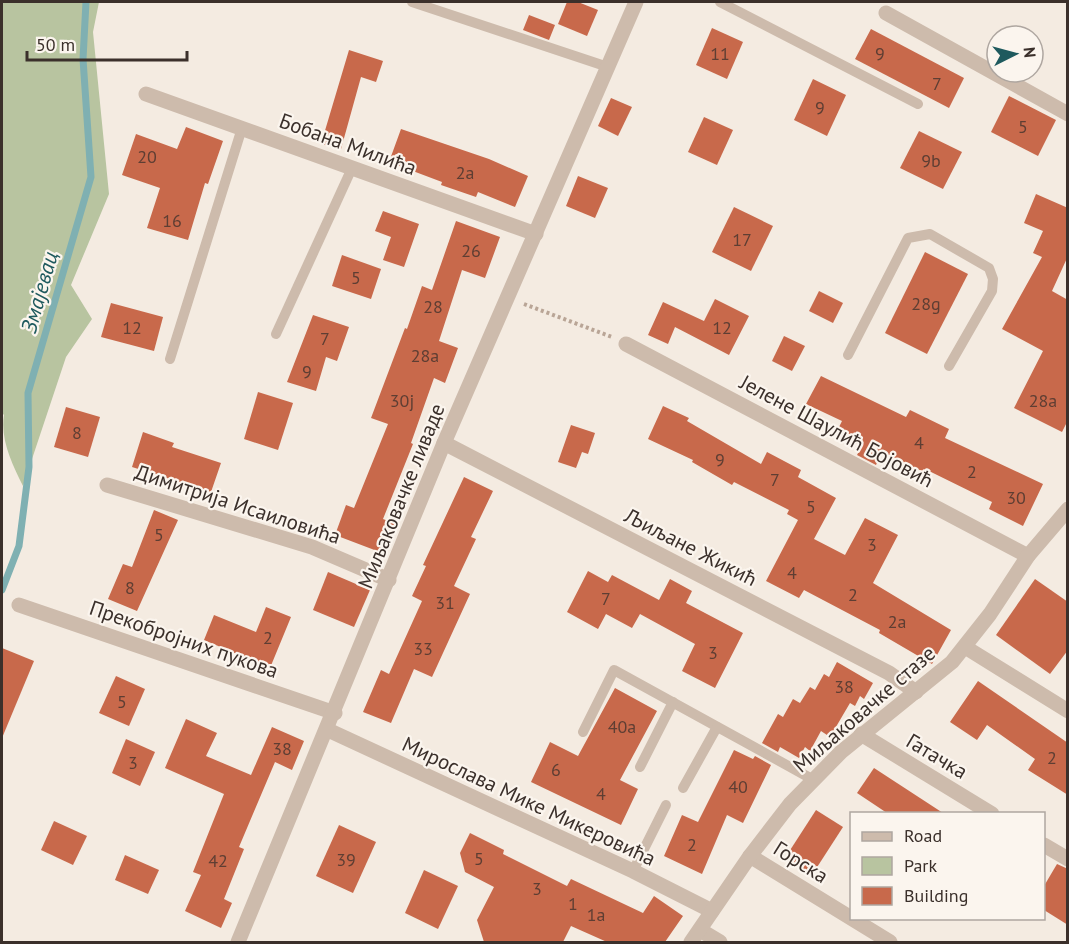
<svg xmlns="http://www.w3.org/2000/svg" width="1069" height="944" font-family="'PT Sans',sans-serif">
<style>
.green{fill:#b8c4a0}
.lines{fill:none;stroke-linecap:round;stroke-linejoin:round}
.stream{stroke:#7fb0b2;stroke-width:7}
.building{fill:#c8694b}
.path{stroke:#b9a596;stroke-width:4;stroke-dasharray:3 3;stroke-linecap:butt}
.service{stroke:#cdbbac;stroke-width:10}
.minor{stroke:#cdbbac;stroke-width:15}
.tertiary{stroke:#cdbbac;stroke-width:15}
.labels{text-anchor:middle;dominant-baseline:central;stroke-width:4.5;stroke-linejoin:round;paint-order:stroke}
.number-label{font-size:18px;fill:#5e3e33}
.street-label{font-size:21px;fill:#3b302b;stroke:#fbf5ee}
.water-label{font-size:22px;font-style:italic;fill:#1f5a5e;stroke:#fbf5ee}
</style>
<rect width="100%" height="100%" fill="#f4ebe1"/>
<!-- green -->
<path class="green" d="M2 2H99L93 32 109 194 71 285 92 319 66 357 23 486C12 464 0 439 4 415L2 413Z"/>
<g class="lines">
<!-- stream -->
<polyline class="stream" points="2,590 19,546 29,467 28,393 91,177 83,59 86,2"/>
</g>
<!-- building -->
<g class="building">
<polygon points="567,2 578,2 598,10 587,36 558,24"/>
<polygon points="529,15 555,25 549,40 523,30"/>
<polygon points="712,28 743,42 727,79 696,65"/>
<polygon points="871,29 964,78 949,108 855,59"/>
<polygon points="349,50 383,61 376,82 361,77 341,149 321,144"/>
<polygon points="813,79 846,95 827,136 794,120"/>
<polygon points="1009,96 1056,120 1038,156 991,132"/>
<polygon points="611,98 632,107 618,136 598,126"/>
<polygon points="704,117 733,130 717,165 688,152"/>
<polygon points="186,127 223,141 208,184 205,183 188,240 147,228 160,188 122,175 136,134 177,149"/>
<polygon points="401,129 489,159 528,176 515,207 478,192 476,197 441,185 442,182 389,162"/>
<polygon points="919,131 962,152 943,189 900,168"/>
<polygon points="578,176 608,188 595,218 566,206"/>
<polygon points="1036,194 1068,208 1068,256 1052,291 1068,300 1068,420 1062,432 1014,408 1043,351 1002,329 1042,257 1033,253 1043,231 1024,223"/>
<polygon points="734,207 773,226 751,271 712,252"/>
<polygon points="383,211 419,224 404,267 383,260 391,237 375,231"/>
<polygon points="456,221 500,237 485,278 462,270 439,341 458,348 445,383 434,378 411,443 413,444 383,519 396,524 385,554 335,535 346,505 354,508 388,424 371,418 405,328 407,329 422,286 432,290"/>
<polygon points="925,252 968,274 927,354 885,333"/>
<polygon points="342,255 381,269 371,299 332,286"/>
<polygon points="819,291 843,303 833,323 809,311"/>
<polygon points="715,299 749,316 729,355 675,327 668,344 648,335 663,302 704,321"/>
<polygon points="111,303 163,317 154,351 101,337"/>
<polygon points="313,315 349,327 337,361 326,357 316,391 287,382"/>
<polygon points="784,336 805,346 792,371 772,361"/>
<polygon points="821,376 906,417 910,410 949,429 945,438 1043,484 1023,526 989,509 992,502 929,471 928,474 882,452 876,465 857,455 862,446 836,433 842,421 806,404"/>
<polygon points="258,392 293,403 278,450 244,439"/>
<polygon points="663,406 689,418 687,421 761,464 767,452 801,470 798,477 836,498 814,539 845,555 865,518 898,535 873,583 951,630 932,664 879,633 880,630 804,590 799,598 766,581 798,520 787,514 789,510 734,482 732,485 692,462 693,460 648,439"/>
<polygon points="66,407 100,417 88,457 54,447"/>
<polygon points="571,425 595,433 588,454 582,452 576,468 558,462"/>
<polygon points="143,432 174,443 172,447 221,463 211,492 132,467"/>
<polygon points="464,477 493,491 471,537 476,539 454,586 470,594 432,677 414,669 391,723 363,712 381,670 389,674 422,601 412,596 426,566 423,565"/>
<polygon points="154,510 178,520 137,611 108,599 123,564 132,567"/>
<polygon points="588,571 608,582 612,575 659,600 670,579 692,591 686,603 743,633 715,688 682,671 695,644 640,614 632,628 606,614 598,629 567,612"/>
<polygon points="328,572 370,590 354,627 313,610"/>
<polygon points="1035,579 1068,602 1068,650 1050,674 996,635"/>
<polygon points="266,607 291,617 270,668 204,640 214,615 256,632"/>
<polygon points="2,648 34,661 2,738"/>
<polygon points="837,662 873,683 864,699 860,696 855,706 850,703 830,737 821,731 810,751 805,747 799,758 780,747 778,752 762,743 778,714 783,717 793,699 800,703 810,687 815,690 824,674 829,677"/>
<polygon points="116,676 145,689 129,726 99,713"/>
<polygon points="978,681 1068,743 1068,795 1028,770 1035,759 987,725 977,740 950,722"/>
<polygon points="615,688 657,711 620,780 638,789 621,825 531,782 550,742 578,756"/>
<polygon points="186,719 217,733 206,756 251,775 272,727 304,741 292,770 275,762 239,847 244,849 224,899 232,903 221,928 185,911 201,875 193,872 224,794 165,768"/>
<polygon points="126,739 155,752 140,786 112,773"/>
<polygon points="734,750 753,759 755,756 771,765 743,823 727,815 702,874 664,856 682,815 698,822"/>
<polygon points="874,768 943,813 887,813 857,793"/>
<polygon points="816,810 843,827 812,875 785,858"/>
<polygon points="54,821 87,836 73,865 41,850"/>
<polygon points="339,825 376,842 353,893 316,876"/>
<polygon points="470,833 504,850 503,854 567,886 571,879 643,913 654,896 683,916 665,942 607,942 571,926 563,942 484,942 477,920 494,887 465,872 460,853"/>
<polygon points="125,855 159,870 148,894 115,880"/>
<polygon points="1057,864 1068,869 1068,925 1044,910 1044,886"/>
<polygon points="424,870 458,886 438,929 405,913"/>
</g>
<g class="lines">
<!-- path -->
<polyline class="path" points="524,304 612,337"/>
<!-- service -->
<g class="service">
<polyline points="412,2 608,67"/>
<polyline points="720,2 918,104"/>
<polyline points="276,334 352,168"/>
<polyline points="848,355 908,238 930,234 989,268 993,279 992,291 949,366"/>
<polyline points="170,359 242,128"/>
<polyline points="583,732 614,670 812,779"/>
<polyline points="640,767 673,702"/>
<polyline points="683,788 717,727"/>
<polyline points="633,871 666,805"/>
</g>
<!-- minor -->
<g class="minor">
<polyline points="886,13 1068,114"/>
<polyline points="146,94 536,234"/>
<polyline points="626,344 1028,556"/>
<polyline points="444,443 889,673 916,692"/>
<polyline points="107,485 312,547 389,580"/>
<polyline points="19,605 335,713"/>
<polyline points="965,647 1068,711"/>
<polyline points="328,730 633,871 712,911"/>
<polyline points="861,734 992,814"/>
<polyline points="1044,845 1068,859"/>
<polyline points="750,856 890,942"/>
<polyline points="700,930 720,942"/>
<polyline points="238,942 444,443 636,2"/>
</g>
<!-- tertiary -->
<polyline class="tertiary" points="691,942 750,856 790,804 841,752 952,662 990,614 1028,556 1068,509"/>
</g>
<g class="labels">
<!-- number labels -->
<g class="number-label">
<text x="720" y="53">11</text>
<text x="880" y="53">9</text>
<text x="937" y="83">7</text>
<text x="820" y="107">9</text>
<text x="1023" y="126">5</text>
<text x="147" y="156">20</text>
<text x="931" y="160">9b</text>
<text x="465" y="172">2a</text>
<text x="172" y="220">16</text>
<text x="742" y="239">17</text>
<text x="471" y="250">26</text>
<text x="356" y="277">5</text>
<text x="926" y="303">28g</text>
<text x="433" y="306">28</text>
<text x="132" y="327">12</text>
<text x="722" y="327">12</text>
<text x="325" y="338">7</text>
<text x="425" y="355">28a</text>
<text x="307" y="371">9</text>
<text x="402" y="400">30j</text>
<text x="1043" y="400">28a</text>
<text x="77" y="432">8</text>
<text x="919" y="442">4</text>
<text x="720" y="459">9</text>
<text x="972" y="471">2</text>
<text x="775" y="479">7</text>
<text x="1016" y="497">30</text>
<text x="811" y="506">5</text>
<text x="159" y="534">5</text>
<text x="872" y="544">3</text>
<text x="792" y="572">4</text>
<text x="130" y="587">8</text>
<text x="853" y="594">2</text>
<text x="606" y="598">7</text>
<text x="445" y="602">31</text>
<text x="897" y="621">2a</text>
<text x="268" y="637">2</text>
<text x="423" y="648">33</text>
<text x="713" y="652">3</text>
<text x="844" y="686">38</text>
<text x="122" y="701">5</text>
<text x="622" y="726">40a</text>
<text x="282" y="748">38</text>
<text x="1052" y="757">2</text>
<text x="133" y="762">3</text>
<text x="556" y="769">6</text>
<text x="738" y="786">40</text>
<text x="601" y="793">4</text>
<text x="692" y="844">2</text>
<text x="479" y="858">5</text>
<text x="346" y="859">39</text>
<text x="218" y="860">42</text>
<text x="537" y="888">3</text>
<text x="573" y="903">1</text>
<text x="596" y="914">1a</text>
</g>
<!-- street labels -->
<g class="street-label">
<text transform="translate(348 144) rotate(20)">Бобана Милића</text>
<text transform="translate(837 431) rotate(28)">Јелене Шаулић Бојовић</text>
<text transform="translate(401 496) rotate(-68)">Миљаковачке ливаде</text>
<text transform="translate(238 504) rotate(18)">Димитрија Исаиловића</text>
<text transform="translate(691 547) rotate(27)">Љиљане Жикић</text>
<text transform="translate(184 639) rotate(19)">Прекобројних пукова</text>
<text transform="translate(864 709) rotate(-41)">Миљаковачке стазе</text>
<text transform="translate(937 756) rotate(31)">Гатачка</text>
<text transform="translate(529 801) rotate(25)">Мирослава Мике Микеровића</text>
<text transform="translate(801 862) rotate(32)">Горска</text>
</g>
<!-- water labels -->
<g class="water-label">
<text transform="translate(39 292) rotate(-74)">Змајевац</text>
</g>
</g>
<!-- border -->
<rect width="1069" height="944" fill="none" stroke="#3b302b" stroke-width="6"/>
<!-- legend -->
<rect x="850" y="812" width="195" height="108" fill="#fbf5ee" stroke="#aea6a0" stroke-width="1.5"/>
<rect x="862" y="832" width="30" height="9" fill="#cdbbac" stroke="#aea6a0" stroke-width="1.5"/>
<text x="904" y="842" font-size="18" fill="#3b302b">Road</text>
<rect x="862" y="857" width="30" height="18" fill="#b8c4a0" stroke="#aea6a0" stroke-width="1.5"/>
<text x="904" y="872" font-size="18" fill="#3b302b">Park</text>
<rect x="862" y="887" width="30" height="18" fill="#c8694b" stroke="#aea6a0" stroke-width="1.5"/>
<text x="904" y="902" font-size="18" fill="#3b302b">Building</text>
<!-- north arrow -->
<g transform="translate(1015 54) rotate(84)"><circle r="28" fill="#fbf5ee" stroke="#aea6a0" stroke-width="1.5"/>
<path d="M0-4.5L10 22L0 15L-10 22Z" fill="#1f5a5e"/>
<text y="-9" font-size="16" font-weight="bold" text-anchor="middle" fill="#3b302b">N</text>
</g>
<!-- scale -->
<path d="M27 51v9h160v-9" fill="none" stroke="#3b302b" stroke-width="3"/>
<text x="36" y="51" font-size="18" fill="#3b302b" stroke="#fbf5ee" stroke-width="4.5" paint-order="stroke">50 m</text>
</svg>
